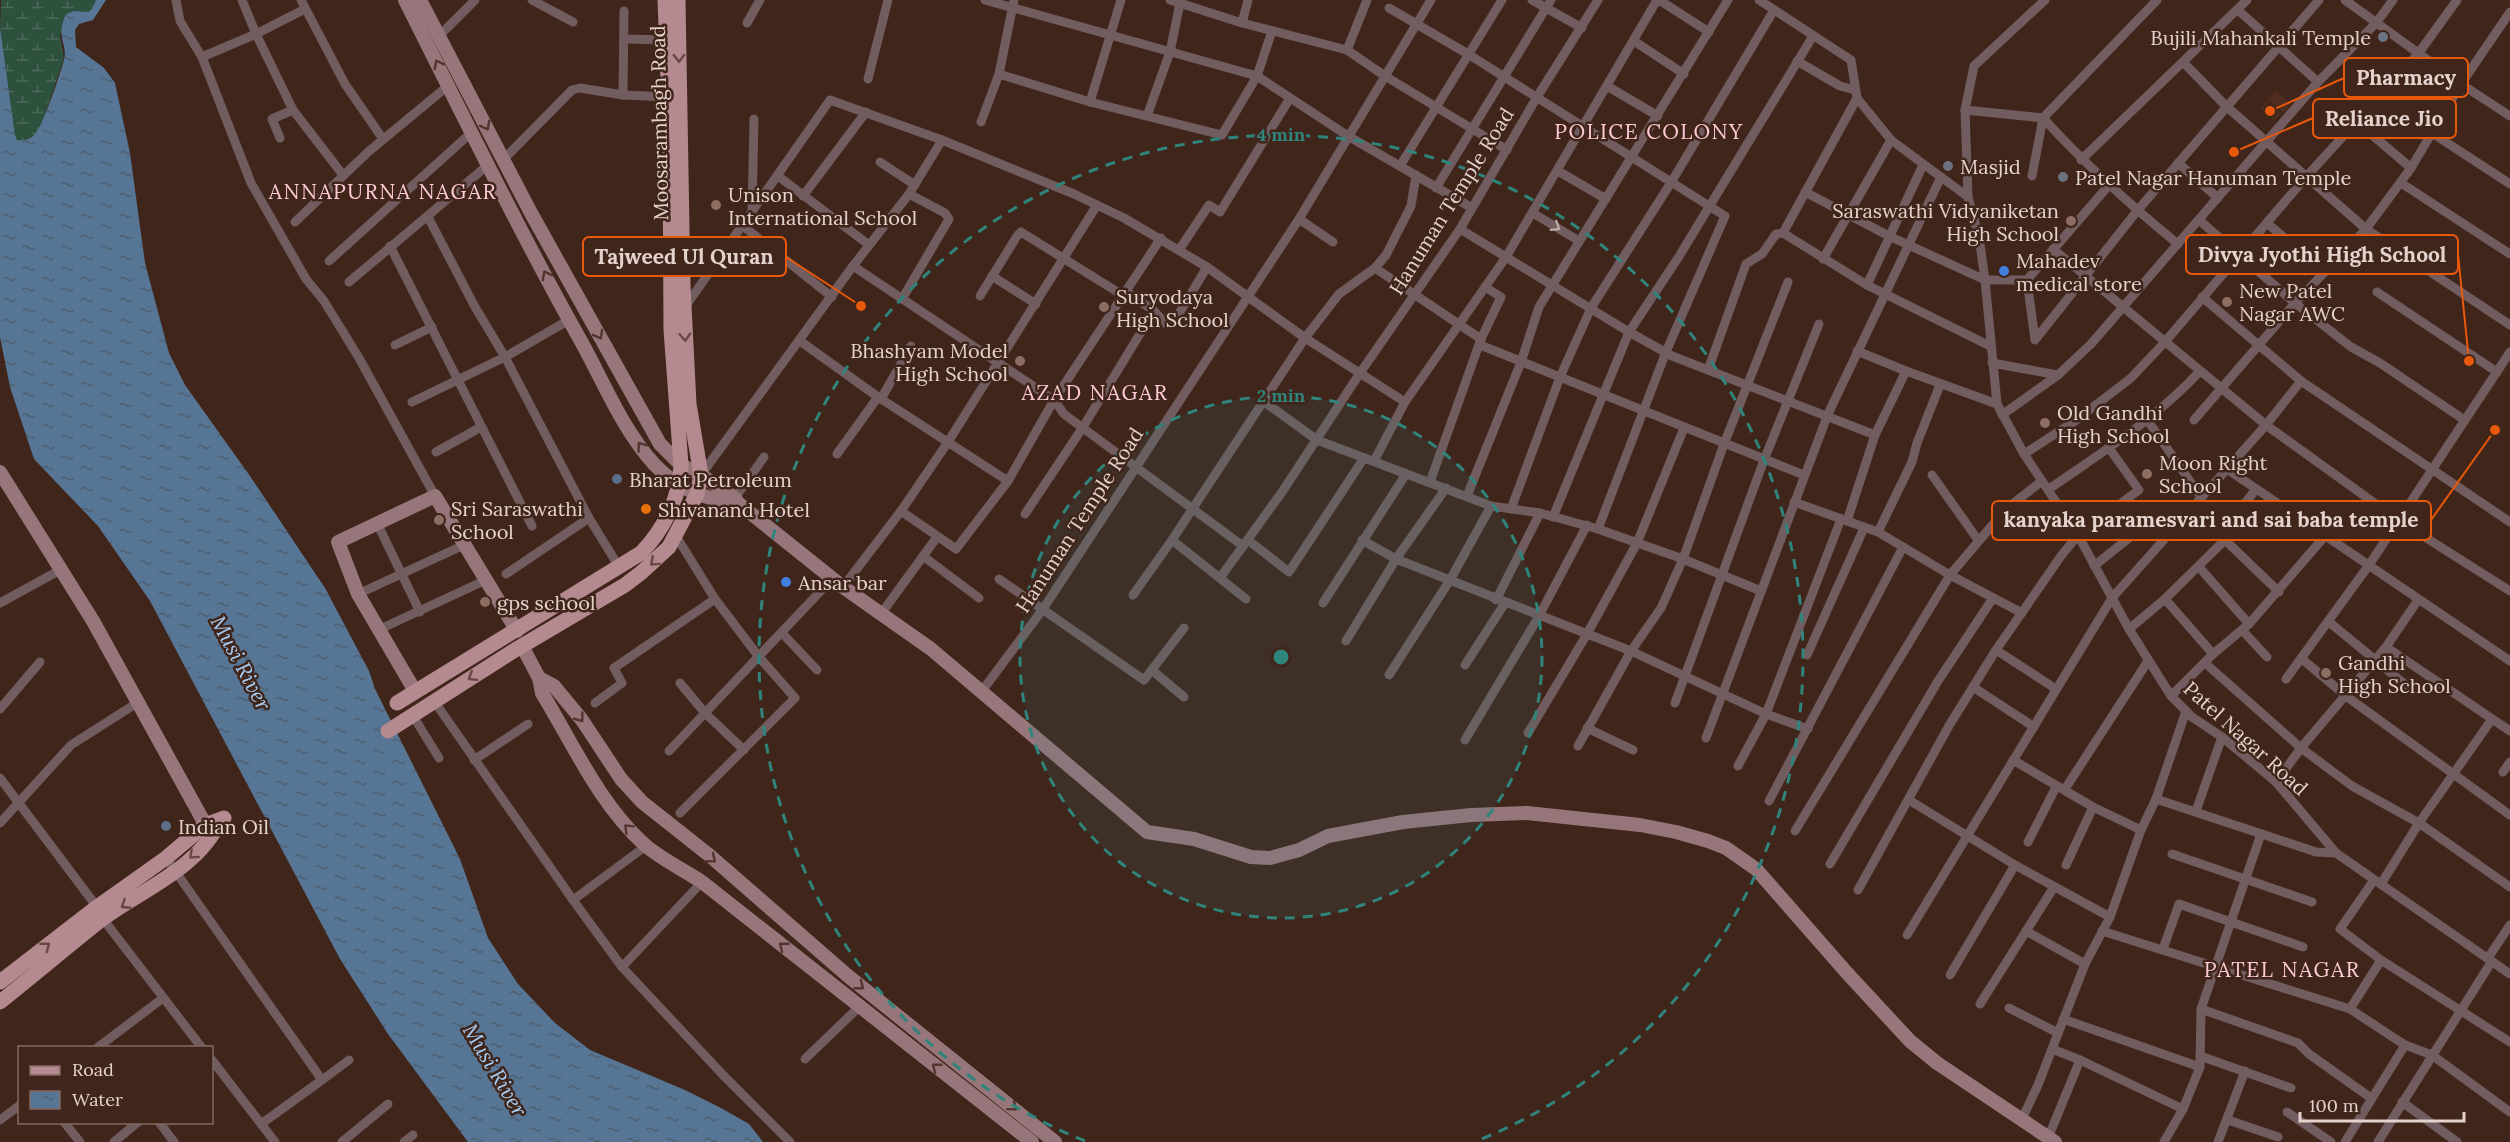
<svg xmlns="http://www.w3.org/2000/svg" width="2510" height="1142" font-family="Lora,serif">
<style>
.built{fill:#4e2c20}
.wetland{fill:url(#wetland-marsh)}
.water{fill:url(#water-ripples)}
.lines{fill:none;stroke-linecap:round;stroke-linejoin:round}
.street{stroke:#715c5f;stroke-width:9}
.secondary{stroke:#97767b;stroke-width:14}
.primary{stroke:#b48a90;stroke-width:15}
.oneway{stroke:#694844}
.oneway2{stroke:#51352e}
.oneway3{stroke:#bca9a6}
.ring{fill:none;stroke:#2f847c;stroke-width:3;stroke-dasharray:10 8}
.worship-dot{fill:#6b7280;stroke:#40251b;stroke-width:2}
.education-dot{fill:#8d6e63;stroke:#40251b;stroke-width:2}
.shop-dot{fill:#3f7fe0;stroke:#40251b;stroke-width:2}
.service-dot{fill:#5c6f8a;stroke:#40251b;stroke-width:2}
.food-dot{fill:#e8710a;stroke:#40251b;stroke-width:2}
.labels{text-anchor:middle;dominant-baseline:central;stroke-width:5;stroke-linejoin:round;paint-order:stroke}
.poi-label{font-size:20px;fill:#e4d2cc;stroke:#40251b;text-anchor:start}
.street-label{font-size:20px;fill:#e4d2cc;stroke:#40251b}
.neighbourhood-label{font-size:21px;letter-spacing:1.5px;fill:#fecbd5;stroke:#40251b}
.water-label{font-size:21px;font-style:italic;fill:#a5cdf6;stroke:#40251b}
.centre{fill:#2f847c;stroke:#40251b;stroke-width:3}
.ring-label{font-size:18px;text-anchor:middle;font-weight:bold;fill:#2f847c;stroke:#40251b;stroke-width:5;stroke-linejoin:round;paint-order:stroke}
.leader{fill:none;stroke:#e8590c;stroke-width:2}
.callout-dot{fill:#e8590c;stroke:#40251b;stroke-width:2}
.callout{fill:#40251b;stroke:#e8590c;stroke-width:2}
.callout-label{font-size:21px;text-anchor:middle;font-weight:bold;fill:#e4d2cc}
</style>
<defs>
<pattern id="wetland-marsh" width="20" height="14" patternUnits="userSpaceOnUse" patternTransform="scale(1.5)"><rect width="20" height="14" fill="#2e513e"/><path d="M1 5h8M5 5V1M11 12h8M15 12V8" fill="none" stroke="#4c6959"/></pattern>
<pattern id="water-ripples" width="26" height="14" patternUnits="userSpaceOnUse" patternTransform="scale(1.5)"><rect width="26" height="14" fill="#577594"/><path d="M2 4q2-2 4 0t4 0M15 11q2-2 4 0t4 0" fill="none" stroke="#4f5f71"/></pattern>
</defs>
<rect width="100%" height="100%" fill="#40251b"/>
<!-- built -->
<g class="built">
<polygon points="2275,90 2291,104 2284,113 2267,99"/>
<polygon points="2266,101 2281,114 2274,121 2260,108"/>
</g>
<!-- wetland -->
<polygon class="wetland" points="1,0 96,0 92,9 88,12 74,11 60,35 64,58 41,127 33,137 23,141 17,140 15,135 0,27"/>
<!-- water -->
<path class="water" d="M96 0H106L93 20 79 24 75 30 76 47 104 68 115 83 130 153 145 263 169 353 185 385 250 476 325 588 369 671 375 689 460 859 488 938 518 984 555 1023 590 1050 685 1090 721 1108 749 1124 763 1142H468L388 1034 340 959 150 601 98 526 34 459 10 387 0 337V27L15 135 17 140C23 141 29 140 34 135 43 127 60 74 64 60 68 43 55 39 66 14L74 11 88 12 92 9Z"/>
<g class="lines">
<!-- street -->
<g class="street">
<polyline points="176,0 180,21 202,57 251,183 306,279 324,301 359,358 435,496"/>
<polyline points="242,0 256,34 293,110 343,175"/>
<polyline points="301,0 345,84 383,139"/>
<polyline points="532,0 573,22"/>
<polyline points="985,0 1257,76 1348,136 1472,208"/>
<polyline points="1170,0 1242,23 1347,50 1385,76 1507,150"/>
<polyline points="1532,0 1582,28"/>
<polyline points="1659,0 1709,32"/>
<polyline points="1759,0 1851,60 1857,98 1891,140 1968,197 1979,237 1985,280 1997,404 2024,454 2078,535 2129,629 2171,696 2192,717 2222,737 2276,782 2336,853 2510,974"/>
<polyline points="2345,0 2461,84 2510,116"/>
<polyline points="1389,8 1468,54 1725,216 1666,352 1598,529"/>
<polyline points="2238,10 2318,82"/>
<polyline points="747,23 760,0"/>
<polyline points="1242,23 1248,0"/>
<polyline points="439,36 475,0"/>
<polyline points="625,39 666,40"/>
<polyline points="1634,41 1684,74"/>
<polyline points="1347,50 1367,0"/>
<polyline points="202,57 256,34 305,9"/>
<polyline points="1797,61 1840,86 1855,90"/>
<polyline points="2183,62 2226,106 2366,229 2510,325"/>
<polyline points="999,74 1090,102 1222,135 1257,76 1272,31"/>
<polyline points="868,79 888,0"/>
<polyline points="1607,86 1658,116"/>
<polyline points="623,95 624,11"/>
<polyline points="1090,102 1121,0"/>
<path d="M1965 110 2043 118C2085 164 2130 205 2178 244"/>
<polyline points="1147,116 1170,52 1180,3"/>
<polyline points="981,122 999,74 1014,0"/>
<polyline points="2357,122 2411,168"/>
<polyline points="2432,133 2510,184"/>
<polyline points="280,138 272,119 293,110"/>
<polyline points="504,159 572,90 580,88 623,95 668,97"/>
<polyline points="2081,160 2247,0"/>
<polyline points="880,162 915,185"/>
<polyline points="2178,163 2218,198"/>
<polyline points="1400,166 1502,0"/>
<polyline points="1558,171 1606,199"/>
<polyline points="778,176 869,245"/>
<polyline points="2032,176 2043,118 2157,0"/>
<polyline points="2401,183 2510,254"/>
<polyline points="1436,188 1551,0"/>
<polyline points="1805,192 1889,236 1985,280 2027,280 2109,185"/>
<polyline points="803,196 866,112"/>
<polyline points="1968,197 1965,110 1974,66 2045,0"/>
<polyline points="752,213 754,119"/>
<polyline points="1533,213 1579,241"/>
<polyline points="428,217 475,307 505,357 589,518 619,567"/>
<polyline points="1299,219 1333,242"/>
<polyline points="2199,220 2295,303 2351,347 2380,363 2463,419"/>
<polyline points="295,222 368,152 449,85"/>
<polyline points="2267,223 2324,272"/>
<polyline points="743,226 832,297"/>
<polyline points="1460,229 1629,332 1672,356 1875,435 1847,521"/>
<polyline points="1783,233 1857,98"/>
<polyline points="390,246 532,526"/>
<polyline points="2053,249 2266,425 2398,520 2510,591"/>
<polyline points="1179,250 1209,205 1220,212 1290,98"/>
<polyline points="1823,259 1891,140"/>
<polyline points="329,261 472,132"/>
<polyline points="853,266 1054,400 1064,414 1243,546"/>
<polyline points="1375,268 1481,339"/>
<polyline points="992,276 1036,304"/>
<polyline points="2027,280 2035,340 2137,211 2319,0"/>
<polyline points="349,282 488,165"/>
<polyline points="1867,285 1923,165"/>
<polyline points="1127,292 1154,311"/>
<polyline points="2377,292 2497,372"/>
<polyline points="980,296 1017,236 1021,232 1124,296"/>
<polyline points="2202,297 2301,381 2510,522"/>
<polyline points="902,299 949,219 945,213 909,194"/>
<polyline points="685,307 830,100 942,140 1074,194 1124,218 1207,267 1305,338 1405,402"/>
<polyline points="800,341 878,397 1008,481"/>
<polyline points="395,345 432,327"/>
<polyline points="1480,345 1804,475"/>
<polyline points="1857,351 1906,371 1875,435"/>
<polyline points="1992,363 2058,375"/>
<polyline points="1708,370 1746,264 1762,254 1776,234 1783,233 1867,285 1990,346"/>
<polyline points="1906,371 1997,404"/>
<polyline points="881,399 911,346"/>
<polyline points="1263,401 1317,440 1491,506 1540,513 1598,529 1683,559 1761,591"/>
<polyline points="412,402 505,357 569,320"/>
<polyline points="2002,415 2058,375 2091,344 2265,143 2318,82 2376,23 2393,0"/>
<polyline points="2194,420 2295,303 2366,229 2411,168 2461,84 2510,12"/>
<polyline points="2148,421 2201,497"/>
<polyline points="436,452 481,427"/>
<polyline points="837,454 878,397"/>
<polyline points="2024,454 2075,421 2131,378 2164,343 2306,177 2418,54 2457,0"/>
<polyline points="1374,461 1405,402 1506,257 1657,0"/>
<polyline points="2227,469 2510,661"/>
<polyline points="701,475 853,266 909,194 942,140"/>
<polyline points="1932,475 1978,540"/>
<polyline points="1430,482 1481,339 1501,297 1485,287"/>
<path d="M2049 489C2102 452 2156 419 2200 371"/>
<polyline points="1467,496 1521,362 1539,307 1728,0"/>
<polyline points="735,498 764,457"/>
<polyline points="1794,502 1878,532 1950,575 2022,613"/>
<polyline points="1511,509 1560,377 1591,308 1672,181 1774,10"/>
<polyline points="901,511 956,549 1008,481 1054,400 1161,238"/>
<polyline points="1025,514 1083,427 1154,311 1166,324 1174,322 1207,267"/>
<polyline points="1553,517 1629,332 1678,258 1813,36"/>
<polyline points="377,523 420,612"/>
<polyline points="1878,532 1912,462 1917,443 1940,385"/>
<polyline points="676,536 715,599 759,657 795,698 680,813"/>
<polyline points="1172,540 1246,599"/>
<polyline points="1248,540 1289,572 1364,458"/>
<polyline points="1362,540 1396,559 1631,651 1766,714 1808,729"/>
<polyline points="2225,540 2279,592"/>
<polyline points="923,556 979,598"/>
<polyline points="2094,566 2129,538"/>
<polyline points="2199,567 2249,624"/>
<polyline points="506,574 589,518"/>
<polyline points="1220,578 1282,492 1360,373 1460,229 1537,97 1598,0"/>
<polyline points="999,579 1144,680 1184,628"/>
<polyline points="843,587 901,511 948,442 1097,205"/>
<polyline points="358,594 466,544"/>
<polyline points="1133,595 1172,540 1305,338 1339,294 1375,268 1386,255 1411,206 1416,175"/>
<polyline points="2165,599 2213,654"/>
<polyline points="1496,600 1540,513"/>
<polyline points="0,603 62,569"/>
<polyline points="1323,603 1406,474"/>
<polyline points="881,614 937,537"/>
<polyline points="2329,622 2413,691"/>
<polyline points="2129,629 2165,599 2239,526 2239,511 2256,489"/>
<polyline points="378,630 486,580"/>
<polyline points="2242,630 2267,657"/>
<polyline points="782,633 817,670"/>
<polyline points="1346,641 1396,559 1446,488"/>
<polyline points="2386,647 2510,731"/>
<polyline points="1996,650 2056,689"/>
<polyline points="1807,655 1864,528"/>
<polyline points="2302,659 2346,696 2510,815"/>
<polyline points="2205,663 2301,748 2352,786 2419,823 2510,887"/>
<polyline points="1465,665 1505,603"/>
<polyline points="1153,671 1184,697"/>
<polyline points="1389,675 1450,580 1491,506"/>
<polyline points="2286,679 2369,565 2510,352"/>
<polyline points="680,683 705,713 744,750"/>
<polyline points="1973,687 2034,727"/>
<polyline points="982,691 1043,609 1299,219 1431,0"/>
<polyline points="2171,696 2213,654 2249,624 2325,536"/>
<polyline points="434,701 573,900 622,967 723,1075 790,1142"/>
<polyline points="595,703 622,683 614,668 715,599"/>
<polyline points="1675,703 1764,460 1819,324"/>
<polyline points="0,709 40,662"/>
<polyline points="413,716 439,758"/>
<polyline points="1587,728 1633,750"/>
<polyline points="1528,733 1587,634 1637,543 1684,428"/>
<polyline points="1706,738 1828,414 1941,177"/>
<polyline points="1465,740 1539,616 1587,525"/>
<polyline points="1578,746 1631,651 1661,608 1683,559 1724,444 1788,282"/>
<polyline points="669,751 833,578"/>
<polyline points="474,760 528,724"/>
<polyline points="2013,760 2093,807 2141,830"/>
<polyline points="1738,766 1766,714 1841,519"/>
<polyline points="2503,772 2510,762"/>
<polyline points="0,778 97,907"/>
<polyline points="2276,782 2301,748 2386,647 2418,600"/>
<polyline points="2065,789 2148,661"/>
<polyline points="2156,799 2316,852 2336,853"/>
<polyline points="1909,800 2015,865 2110,917"/>
<polyline points="1769,801 1903,547"/>
<polyline points="2196,811 2222,737"/>
<polyline points="0,823 71,745 137,703"/>
<polyline points="1795,831 1950,575 2006,509 2042,481"/>
<polyline points="2028,842 2056,787"/>
<polyline points="2172,854 2312,902"/>
<polyline points="166,858 322,1080 349,1060"/>
<polyline points="1830,864 1938,681 1993,598"/>
<polyline points="2066,865 2093,807"/>
<polyline points="2374,880 2340,929 2381,960 2510,1042"/>
<polyline points="2381,884 2419,823 2492,719"/>
<polyline points="1858,890 1950,724 1996,650 2061,556 2078,535 2139,490 2109,448"/>
<polyline points="573,900 646,846"/>
<polyline points="103,919 202,1048"/>
<polyline points="2026,931 2085,964"/>
<polyline points="2102,931 2350,1009 2405,1045 2432,1055 2510,1112"/>
<polyline points="1907,935 2112,598 2266,425 2301,381"/>
<polyline points="2163,949 2179,904 2303,947"/>
<polyline points="2488,958 2510,925"/>
<polyline points="622,967 702,882"/>
<polyline points="1950,975 2015,865"/>
<polyline points="1980,1004 2054,887"/>
<polyline points="2009,1008 2058,1033"/>
<polyline points="2201,1009 2298,1043 2309,1054 2371,1098"/>
<polyline points="2350,1009 2381,960"/>
<polyline points="2063,1019 2200,1067"/>
<polyline points="97,1048 163,998"/>
<polyline points="2052,1049 2080,1060 2183,1109"/>
<polyline points="2200,1056 2291,1088"/>
<polyline points="805,1059 860,1006"/>
<polyline points="212,1060 275,1142"/>
<polyline points="2402,1102 2457,1142"/>
<polyline points="2287,1112 2331,1142"/>
<polyline points="0,1120 20,1105"/>
<polyline points="2228,1120 2278,1137"/>
<polyline points="2021,1121 2038,1085 2085,964 2110,917 2141,830 2156,799 2186,711"/>
<polyline points="64,1122 80,1142"/>
<polyline points="159,1122 174,1142"/>
<polyline points="261,1124 322,1080"/>
<polyline points="2048,1138 2080,1060"/>
<polyline points="114,1142 138,1122"/>
<polyline points="342,1142 388,1104"/>
<polyline points="404,1142 413,1135"/>
<polyline points="2164,1142 2183,1109 2200,1067 2201,1009 2261,834"/>
<polyline points="2218,1142 2245,1071"/>
<polyline points="2345,1142 2405,1045"/>
<polyline points="2378,1142 2492,961"/>
</g>
<!-- secondary -->
<g class="secondary">
<path d="M405 0C463 115 519 231 582 343 604 383 623 430 654 464 678 490 704 499 738 503"/>
<polyline points="420,0 531,213 660,444 681,465 701,475 735,498 738,503 843,587 931,649 1147,832 1194,839 1251,857 1270,858 1299,850 1328,836 1403,822 1471,815 1527,813 1640,825 1676,832 1708,841 1726,848 1756,869 1847,973 1910,1041 1937,1063 2055,1142"/>
<polyline points="0,472 93,621 210,833"/>
<path d="M522 646 539 678 542 693C573 744 600 805 645 845 661 859 684 870 702 882L1032 1142"/>
<polyline points="539,678 554,686 582,720 621,779 642,802 709,855 848,976 1055,1142"/>
<polyline points="415,691 358,594 338,542 435,496 517,631"/>
</g>
<!-- primary -->
<g class="primary">
<path d="M397 703 641 553C664 529 680 498 681 465L671 330 670 135 665 0"/>
<polyline points="388,731 515,650 625,585 642,572 669,547 697,494 701,475 689,404 683,286 678,0"/>
<polyline points="0,982 97,907 166,858 205,825 224,818"/>
<path d="M0 1002C34 975 67 947 101 920 141 890 198 869 220 821"/>
</g>
</g>
<!-- one-way arrows -->
<defs><path id="oneway-chevron" d="M-2-3.5L2.5 0L-2 3.5" fill="none" stroke-width="1.6" stroke-linecap="round" stroke-linejoin="round" transform="scale(1.5)"/></defs>
<g class="oneway">
<use href="#oneway-chevron" transform="translate(679 58) rotate(89)"/>
<use href="#oneway-chevron" transform="translate(685 337) rotate(87)"/>
<use href="#oneway-chevron" transform="translate(654 562) rotate(138)"/>
<use href="#oneway-chevron" transform="translate(472 677) rotate(148)"/>
<use href="#oneway-chevron" transform="translate(193 855) rotate(138)"/>
<use href="#oneway-chevron" transform="translate(125 905) rotate(147)"/>
<use href="#oneway-chevron" transform="translate(46 946) rotate(-38)"/>
</g>
<g class="oneway2">
<use href="#oneway-chevron" transform="translate(438 64) rotate(-117)"/>
<use href="#oneway-chevron" transform="translate(486 126) rotate(61)"/>
<use href="#oneway-chevron" transform="translate(546 275) rotate(-118)"/>
<use href="#oneway-chevron" transform="translate(599 335) rotate(61)"/>
<use href="#oneway-chevron" transform="translate(641 446) rotate(-127)"/>
<use href="#oneway-chevron" transform="translate(580 718) rotate(53)"/>
<use href="#oneway-chevron" transform="translate(628 828) rotate(-135)"/>
<use href="#oneway-chevron" transform="translate(712 859) rotate(39)"/>
<use href="#oneway-chevron" transform="translate(783 946) rotate(-142)"/>
<use href="#oneway-chevron" transform="translate(860 986) rotate(38)"/>
<use href="#oneway-chevron" transform="translate(936 1067) rotate(-142)"/>
<use href="#oneway-chevron" transform="translate(1013 1107) rotate(40)"/>
</g>
<use class="oneway3" href="#oneway-chevron" transform="translate(1556 227) rotate(32)"/>
<!-- distance rings -->
<circle cx="1281" cy="657" r="261" fill="#2f847c" fill-opacity=".12"/>
<g class="ring">
<circle cx="1281" cy="657" r="261"/>
<path d="M1085 1141A522 522 0 1 1 1477 1141"/>
</g>
<!-- markers -->
<g class="worship-dot">
<circle cx="2383" cy="37" r="6"/>
<circle cx="1948" cy="166" r="6"/>
<circle cx="2063" cy="177" r="6"/>
</g>
<g class="education-dot">
<circle cx="716" cy="205" r="6"/>
<circle cx="2071" cy="221" r="6"/>
<circle cx="2227" cy="302" r="6"/>
<circle cx="1104" cy="307" r="6"/>
<circle cx="1020" cy="361" r="6"/>
<circle cx="2045" cy="423" r="6"/>
<circle cx="2147" cy="474" r="6"/>
<circle cx="439" cy="520" r="6"/>
<circle cx="485" cy="602" r="6"/>
<circle cx="2326" cy="673" r="6"/>
</g>
<g class="shop-dot">
<circle cx="2004" cy="271" r="6"/>
<circle cx="786" cy="582" r="6"/>
</g>
<g class="service-dot">
<circle cx="617" cy="479" r="6"/>
<circle cx="166" cy="826" r="6"/>
</g>
<circle class="food-dot" cx="646" cy="509" r="6"/>
<g class="labels">
<!-- poi labels -->
<g class="poi-label">
<text x="2371" y="37" text-anchor="end">Bujili Mahankali Temple</text>
<text x="1960" y="166">Masjid</text>
<text x="2075" y="177">Patel Nagar Hanuman Temple</text>
<text x="728" y="194">Unison<tspan x="728" dy="23">International School</tspan></text>
<text x="2059" y="210" text-anchor="end">Saraswathi Vidyaniketan<tspan x="2059" dy="23">High School</tspan></text>
<text x="2016" y="260">Mahadev<tspan x="2016" dy="23">medical store</tspan></text>
<text x="2239" y="290">New Patel<tspan x="2239" dy="23">Nagar AWC</tspan></text>
<text x="1116" y="296">Suryodaya<tspan x="1116" dy="23">High School</tspan></text>
<text x="1008" y="350" text-anchor="end">Bhashyam Model<tspan x="1008" dy="23">High School</tspan></text>
<text x="2057" y="412">Old Gandhi<tspan x="2057" dy="23">High School</tspan></text>
<text x="2159" y="462">Moon Right<tspan x="2159" dy="23">School</tspan></text>
<text x="629" y="479">Bharat Petroleum</text>
<text x="451" y="508">Sri Saraswathi<tspan x="451" dy="23">School</tspan></text>
<text x="658" y="509">Shivanand Hotel</text>
<text x="798" y="582">Ansar bar</text>
<text x="497" y="602">gps school</text>
<text x="2338" y="662">Gandhi<tspan x="2338" dy="23">High School</tspan></text>
<text x="178" y="826">Indian Oil</text>
</g>
<!-- street labels -->
<g class="street-label">
<text transform="translate(659 123) rotate(-91)">Moosarambagh Road</text>
<text transform="translate(1451 201) rotate(-58)">Hanuman Temple Road</text>
<text transform="translate(1079 520) rotate(-57)">Hanuman Temple Road</text>
<text transform="translate(2246 738) rotate(42)">Patel Nagar Road</text>
</g>
<!-- neighbourhood labels -->
<g class="neighbourhood-label">
<text x="1649" y="131">POLICE COLONY</text>
<text x="383" y="191">ANNAPURNA NAGAR</text>
<text x="1095" y="392">AZAD NAGAR</text>
<text x="2282" y="969">PATEL NAGAR</text>
</g>
<!-- water labels -->
<g class="water-label">
<text transform="translate(241 663) rotate(62)">Musi River</text>
<text transform="translate(495 1070) rotate(59)">Musi River</text>
</g>
</g>
<circle cx="1281" cy="657" r="9" class="centre"/>
<g class="ring-label">
<text x="1281" y="141">4 min</text>
<text x="1281" y="402">2 min</text>
</g>
<!-- callouts -->
<path class="leader" d="M2270 111L2344 78M2234 152L2313 118M2469 361L2458 254M861 306L786 257M2495 430L2431 520"/>
<g class="callout-dot">
<circle cx="2270" cy="111" r="6"/>
<circle cx="2234" cy="152" r="6"/>
<circle cx="2469" cy="361" r="6"/>
<circle cx="861" cy="306" r="6"/>
<circle cx="2495" cy="430" r="6"/>
</g>
<g class="callout">
<rect x="2344" y="58" width="124" height="39" rx="6"/>
<rect x="2313" y="99" width="143" height="39" rx="6"/>
<rect x="2186" y="235" width="272" height="39" rx="6"/>
<rect x="583" y="237" width="203" height="39" rx="6"/>
<rect x="1992" y="501" width="439" height="39" rx="6"/>
</g>
<g class="callout-label">
<text x="2406" y="85">Pharmacy</text>
<text x="2384" y="126">Reliance Jio</text>
<text x="2322" y="262">Divya Jyothi High School</text>
<text x="684" y="264">Tajweed Ul Quran</text>
<text x="2211" y="527">kanyaka paramesvari and sai baba temple</text>
</g>
<!-- legend -->
<rect x="18" y="1046" width="195" height="78" fill="#40251b" stroke="#826a62" stroke-width="1.5"/>
<rect x="30" y="1066" width="30" height="9" fill="#b48a90" stroke="#826a62" stroke-width="1.5"/>
<text x="72" y="1076" font-size="18" fill="#e4d2cc">Road</text>
<rect x="30" y="1091" width="30" height="18" fill="url(#water-ripples)" stroke="#826a62" stroke-width="1.5"/>
<text x="72" y="1106" font-size="18" fill="#e4d2cc">Water</text>
<!-- scale -->
<path d="M2300 1112v9h164v-9" fill="none" stroke="#e4d2cc" stroke-width="3"/>
<text x="2309" y="1112" font-size="18" fill="#e4d2cc" stroke="#40251b" stroke-width="4.5" paint-order="stroke">100 m</text>
</svg>
